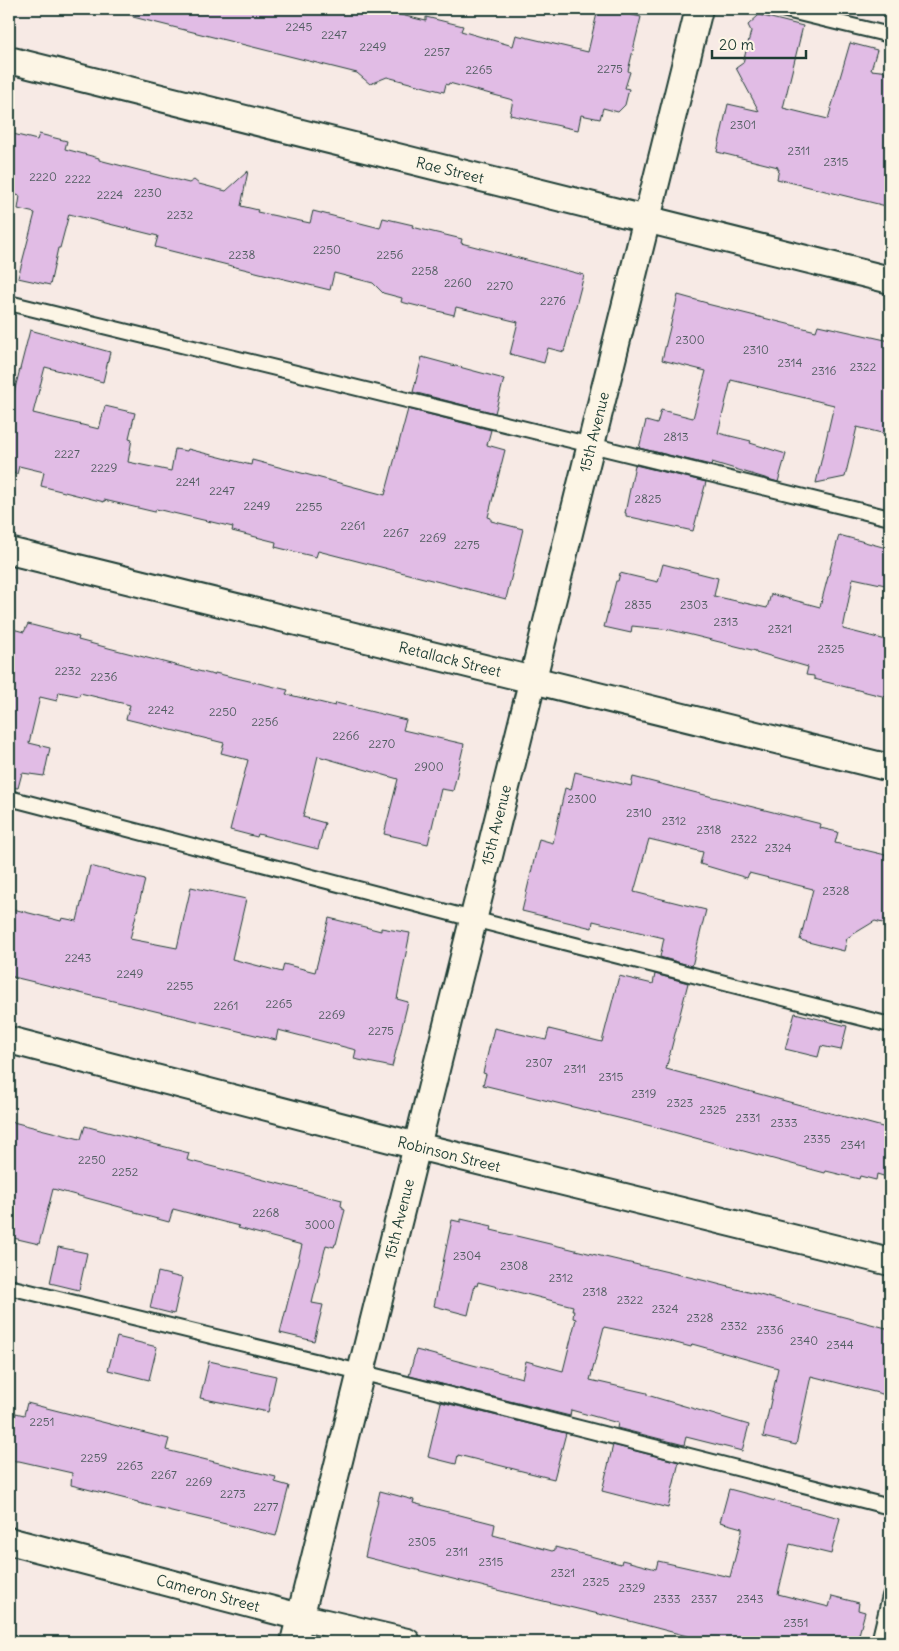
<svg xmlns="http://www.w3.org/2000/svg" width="899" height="1651" font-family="Delius,sans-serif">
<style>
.building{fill:#e1bce5;stroke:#1f3d34}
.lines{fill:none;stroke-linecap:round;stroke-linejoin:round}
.lane-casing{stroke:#1f3d34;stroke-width:18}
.street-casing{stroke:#1f3d34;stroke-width:30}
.lane{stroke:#fcf5e5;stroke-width:14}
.street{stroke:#fcf5e5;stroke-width:26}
.labels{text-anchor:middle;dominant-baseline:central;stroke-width:4;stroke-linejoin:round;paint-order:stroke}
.number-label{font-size:12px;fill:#505d60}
.street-label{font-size:15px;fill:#1f3d34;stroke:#fcf5e5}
</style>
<rect width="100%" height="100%" fill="#f7eae5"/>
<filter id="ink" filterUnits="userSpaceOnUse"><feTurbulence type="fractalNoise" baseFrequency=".02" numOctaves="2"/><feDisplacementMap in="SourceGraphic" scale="10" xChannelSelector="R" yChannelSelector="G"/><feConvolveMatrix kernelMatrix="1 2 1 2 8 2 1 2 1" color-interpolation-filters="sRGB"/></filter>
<g filter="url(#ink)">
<!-- building -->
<g class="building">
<polygon points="134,9 376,9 426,21 426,17 463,26 461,31 513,46 516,35 588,52 598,9 606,9 641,17 628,71 630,72 625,88 629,89 625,105 618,112 603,108 600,119 581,115 578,130 510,115 513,100 449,83 448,85 446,84 444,92 387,77 370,84 357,73 133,17"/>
<polygon points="759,15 803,26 783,108 828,119 850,43 877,50 871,70 890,72 890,207 777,179 779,169 777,169 778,167 717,152 728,104 759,111 736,68 743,63 751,31 748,25"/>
<polygon points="9,133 37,140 39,134 67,141 65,149 99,158 99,160 189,183 194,180 199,184 226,191 248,171 241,206 258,210 257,212 310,223 313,211 380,228 383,218 413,225 412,227 462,239 461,243 584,275 564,352 548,348 544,363 510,354 518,322 456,307 454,315 401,302 402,298 383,293 373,283 334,273 330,290 276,277 155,247 158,236 69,214 60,248 58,248 50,285 18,278 35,213 18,209 20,196 9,193"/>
<polygon points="678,295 707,303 707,304 816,331 818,325 890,341 890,435 857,427 845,477 816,483 834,405 731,380 718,433 751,441 750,443 786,454 778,482 712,462 711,465 639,448 646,421 657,424 661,410 693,418 706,371 662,360"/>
<polygon points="30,330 110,352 103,382 45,367 33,413 99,429 105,406 135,413 129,438 132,439 128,462 171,471 175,449 187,451 188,449 251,465 252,460 385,495 408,409 491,430 487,445 505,450 488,517 491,518 491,521 523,529 506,599 318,551 316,557 275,547 276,542 232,531 233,527 156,509 155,512 104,500 104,502 41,486 44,472 19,466 17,474 9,472 9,408 10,408"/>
<polygon points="422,357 504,379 495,413 413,392"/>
<polygon points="635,465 706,482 693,531 626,516 626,513 625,513"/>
<polygon points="839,535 890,549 890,586 853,578 843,629 890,641 890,698 814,679 814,676 806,675 808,667 756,652 756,651 671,630 632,626 631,633 604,627 616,581 618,581 620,573 658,582 663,564 718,578 714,596 767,608 771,594 820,607"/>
<polygon points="28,624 79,637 78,640 124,652 214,675 215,673 288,690 286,694 335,706 336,703 406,720 403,730 464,744 453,791 441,789 428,844 384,834 398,779 318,756 303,817 325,823 318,849 258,834 257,837 230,830 248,760 221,753 224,743 126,719 130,705 80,693 79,696 59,692 57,701 40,697 29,743 50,748 44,776 22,773 18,788 9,787 9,628 24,632"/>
<polygon points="575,772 631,786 633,777 821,824 820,828 838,832 835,843 890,856 890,925 875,921 847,938 844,951 800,940 813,889 749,873 747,878 700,864 703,852 649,839 634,892 706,910 692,966 660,957 664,938 593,921 592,928 522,911 539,839 553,843 565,788 571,790"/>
<polygon points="90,866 145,880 130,939 177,948 191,887 246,899 232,959 282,972 284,964 315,972 329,918 381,931 381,928 410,933 397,999 408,1002 392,1067 354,1059 356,1050 278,1030 276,1040 9,976 9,908 61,921 62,918 77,921"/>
<polygon points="655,974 688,983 666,1069 890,1129 890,1178 877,1174 876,1180 860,1176 859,1179 826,1171 825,1173 651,1126 483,1085 486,1074 483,1073 494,1028 546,1040 549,1029 602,1042 619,976 653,984"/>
<polygon points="795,1013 847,1026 841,1050 821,1046 818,1057 785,1049"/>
<polygon points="9,1121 80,1139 81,1139 85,1126 115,1134 189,1153 187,1160 206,1165 342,1200 341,1206 343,1207 343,1209 345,1210 336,1244 335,1244 334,1247 326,1245 312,1303 323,1305 314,1341 280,1333 302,1245 238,1228 239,1226 173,1209 169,1222 135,1213 135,1211 53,1189 39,1244 9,1237"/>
<polygon points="461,1219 492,1226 491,1230 706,1281 890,1329 890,1396 811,1376 796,1445 763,1437 778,1368 692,1344 691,1347 657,1338 604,1327 590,1380 647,1393 647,1395 749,1425 742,1451 686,1437 684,1445 617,1428 618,1423 571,1410 570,1416 409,1376 416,1350 522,1378 526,1361 563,1371 576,1319 573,1318 574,1310 572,1310 573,1306 478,1282 477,1286 475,1285 468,1315 434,1306 452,1220 461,1222"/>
<polygon points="58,1247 87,1253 79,1290 50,1283"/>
<polygon points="158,1272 182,1278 174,1314 150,1308"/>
<polygon points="117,1337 157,1347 149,1380 108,1370"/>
<polygon points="209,1361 276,1376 268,1412 200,1398"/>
<polygon points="441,1402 566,1433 554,1479 458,1455 456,1464 428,1457"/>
<polygon points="27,1403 169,1439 166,1450 276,1477 275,1482 289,1486 276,1536 138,1503 138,1502 71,1485 72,1473 19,1461 9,1461 9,1414 15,1416 16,1413 24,1415"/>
<polygon points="613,1445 679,1462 668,1508 602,1491"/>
<polygon points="729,1489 840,1518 831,1554 790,1544 778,1594 829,1607 832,1596 859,1603 858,1610 865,1612 857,1642 710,1642 603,1614 603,1615 501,1591 365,1557 380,1491 414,1500 413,1503 495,1524 493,1535 552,1551 555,1550 555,1547 621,1564 622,1560 656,1569 658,1561 730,1577 742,1531 742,1528 720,1522"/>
</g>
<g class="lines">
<!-- lane casing -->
<g class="lane-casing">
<g id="lane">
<polyline points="782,9 890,35"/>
<polyline points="9,303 890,518"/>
<polyline points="9,798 473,919 890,1025"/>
<polyline points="9,1287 360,1372 890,1507"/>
<polyline points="879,1642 890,1596"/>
</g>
</g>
<!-- street casing -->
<g class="street-casing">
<g id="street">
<polyline points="9,60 890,280"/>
<polyline points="9,551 890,768"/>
<polyline points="9,1040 417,1146 890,1262"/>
<polyline points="9,1541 300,1617 407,1642"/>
<polyline points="294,1642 699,9"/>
</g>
</g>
<!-- lane -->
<use href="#lane" class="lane"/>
<!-- street -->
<use href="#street" class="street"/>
</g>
</g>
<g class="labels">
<!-- number labels -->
<g class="number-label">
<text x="299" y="26">2245</text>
<text x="334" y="34">2247</text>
<text x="373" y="46">2249</text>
<text x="437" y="51">2257</text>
<text x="610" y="68">2275</text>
<text x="479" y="69">2265</text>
<text x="743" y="124">2301</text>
<text x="799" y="150">2311</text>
<text x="836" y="161">2315</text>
<text x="43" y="176">2220</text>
<text x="78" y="178">2222</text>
<text x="148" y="192">2230</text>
<text x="110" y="194">2224</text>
<text x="180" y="214">2232</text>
<text x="327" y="249">2250</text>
<text x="242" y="254">2238</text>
<text x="390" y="254">2256</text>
<text x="425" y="270">2258</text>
<text x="458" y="282">2260</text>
<text x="500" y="285">2270</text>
<text x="553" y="300">2276</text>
<text x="690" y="339">2300</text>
<text x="756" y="349">2310</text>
<text x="790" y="362">2314</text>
<text x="863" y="366">2322</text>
<text x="824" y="370">2316</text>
<text x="676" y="436">2813</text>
<text x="67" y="453">2227</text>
<text x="104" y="467">2229</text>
<text x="188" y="481">2241</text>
<text x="222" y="490">2247</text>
<text x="648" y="498">2825</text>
<text x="257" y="505">2249</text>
<text x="309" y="506">2255</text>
<text x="353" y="525">2261</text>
<text x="396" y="532">2267</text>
<text x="433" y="537">2269</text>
<text x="467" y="544">2275</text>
<text x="638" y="604">2835</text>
<text x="694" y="604">2303</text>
<text x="726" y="621">2313</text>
<text x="780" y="628">2321</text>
<text x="831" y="648">2325</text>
<text x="68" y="670">2232</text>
<text x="104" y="676">2236</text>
<text x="161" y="709">2242</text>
<text x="223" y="711">2250</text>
<text x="265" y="721">2256</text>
<text x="346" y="735">2266</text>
<text x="382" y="743">2270</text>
<text x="429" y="766">2900</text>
<text x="582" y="798">2300</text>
<text x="639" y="812">2310</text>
<text x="674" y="820">2312</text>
<text x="709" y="829">2318</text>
<text x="744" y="838">2322</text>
<text x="778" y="847">2324</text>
<text x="836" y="890">2328</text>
<text x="78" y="957">2243</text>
<text x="130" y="973">2249</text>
<text x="180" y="985">2255</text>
<text x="279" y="1003">2265</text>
<text x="226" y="1005">2261</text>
<text x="332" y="1014">2269</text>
<text x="381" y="1030">2275</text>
<text x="539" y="1062">2307</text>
<text x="575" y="1068">2311</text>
<text x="611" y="1076">2315</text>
<text x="644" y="1093">2319</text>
<text x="680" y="1102">2323</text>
<text x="713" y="1109">2325</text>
<text x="748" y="1117">2331</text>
<text x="784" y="1122">2333</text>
<text x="817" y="1138">2335</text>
<text x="853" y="1144">2341</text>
<text x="92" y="1159">2250</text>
<text x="125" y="1171">2252</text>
<text x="266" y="1212">2268</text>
<text x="320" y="1224">3000</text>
<text x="467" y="1255">2304</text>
<text x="514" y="1265">2308</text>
<text x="561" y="1277">2312</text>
<text x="595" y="1291">2318</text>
<text x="630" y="1299">2322</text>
<text x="665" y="1308">2324</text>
<text x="700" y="1317">2328</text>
<text x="734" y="1325">2332</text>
<text x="770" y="1329">2336</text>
<text x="804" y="1340">2340</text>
<text x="840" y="1344">2344</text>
<text x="42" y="1421">2251</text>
<text x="94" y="1457">2259</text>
<text x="130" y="1465">2263</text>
<text x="164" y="1474">2267</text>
<text x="199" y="1481">2269</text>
<text x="233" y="1493">2273</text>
<text x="266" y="1506">2277</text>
<text x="422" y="1541">2305</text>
<text x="457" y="1551">2311</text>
<text x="491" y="1561">2315</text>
<text x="563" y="1572">2321</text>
<text x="596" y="1581">2325</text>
<text x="632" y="1587">2329</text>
<text x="667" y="1598">2333</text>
<text x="704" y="1598">2337</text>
<text x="750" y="1598">2343</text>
<text x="796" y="1622">2351</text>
</g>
<!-- street labels -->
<g class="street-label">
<text transform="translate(450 170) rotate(14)">Rae Street</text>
<text transform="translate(594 432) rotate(-76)">15th Avenue</text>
<text transform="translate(450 659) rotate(14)">Retallack Street</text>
<text transform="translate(496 825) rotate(-76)">15th Avenue</text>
<text transform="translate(449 1154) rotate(14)">Robinson Street</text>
<text transform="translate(399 1219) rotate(-76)">15th Avenue</text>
<text transform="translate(208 1593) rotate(15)">Cameron Street</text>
</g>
</g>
<!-- margin -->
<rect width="899" height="1651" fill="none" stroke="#fcf5e5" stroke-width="30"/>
<rect x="15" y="15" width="869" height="1621" fill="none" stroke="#1f3d34" stroke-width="2" filter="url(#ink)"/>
<!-- scale -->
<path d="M712 50v8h94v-8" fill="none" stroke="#1f3d34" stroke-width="2.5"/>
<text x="719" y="50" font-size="15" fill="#1f3d34" stroke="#fcf5e5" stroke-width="4" paint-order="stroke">20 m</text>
</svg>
